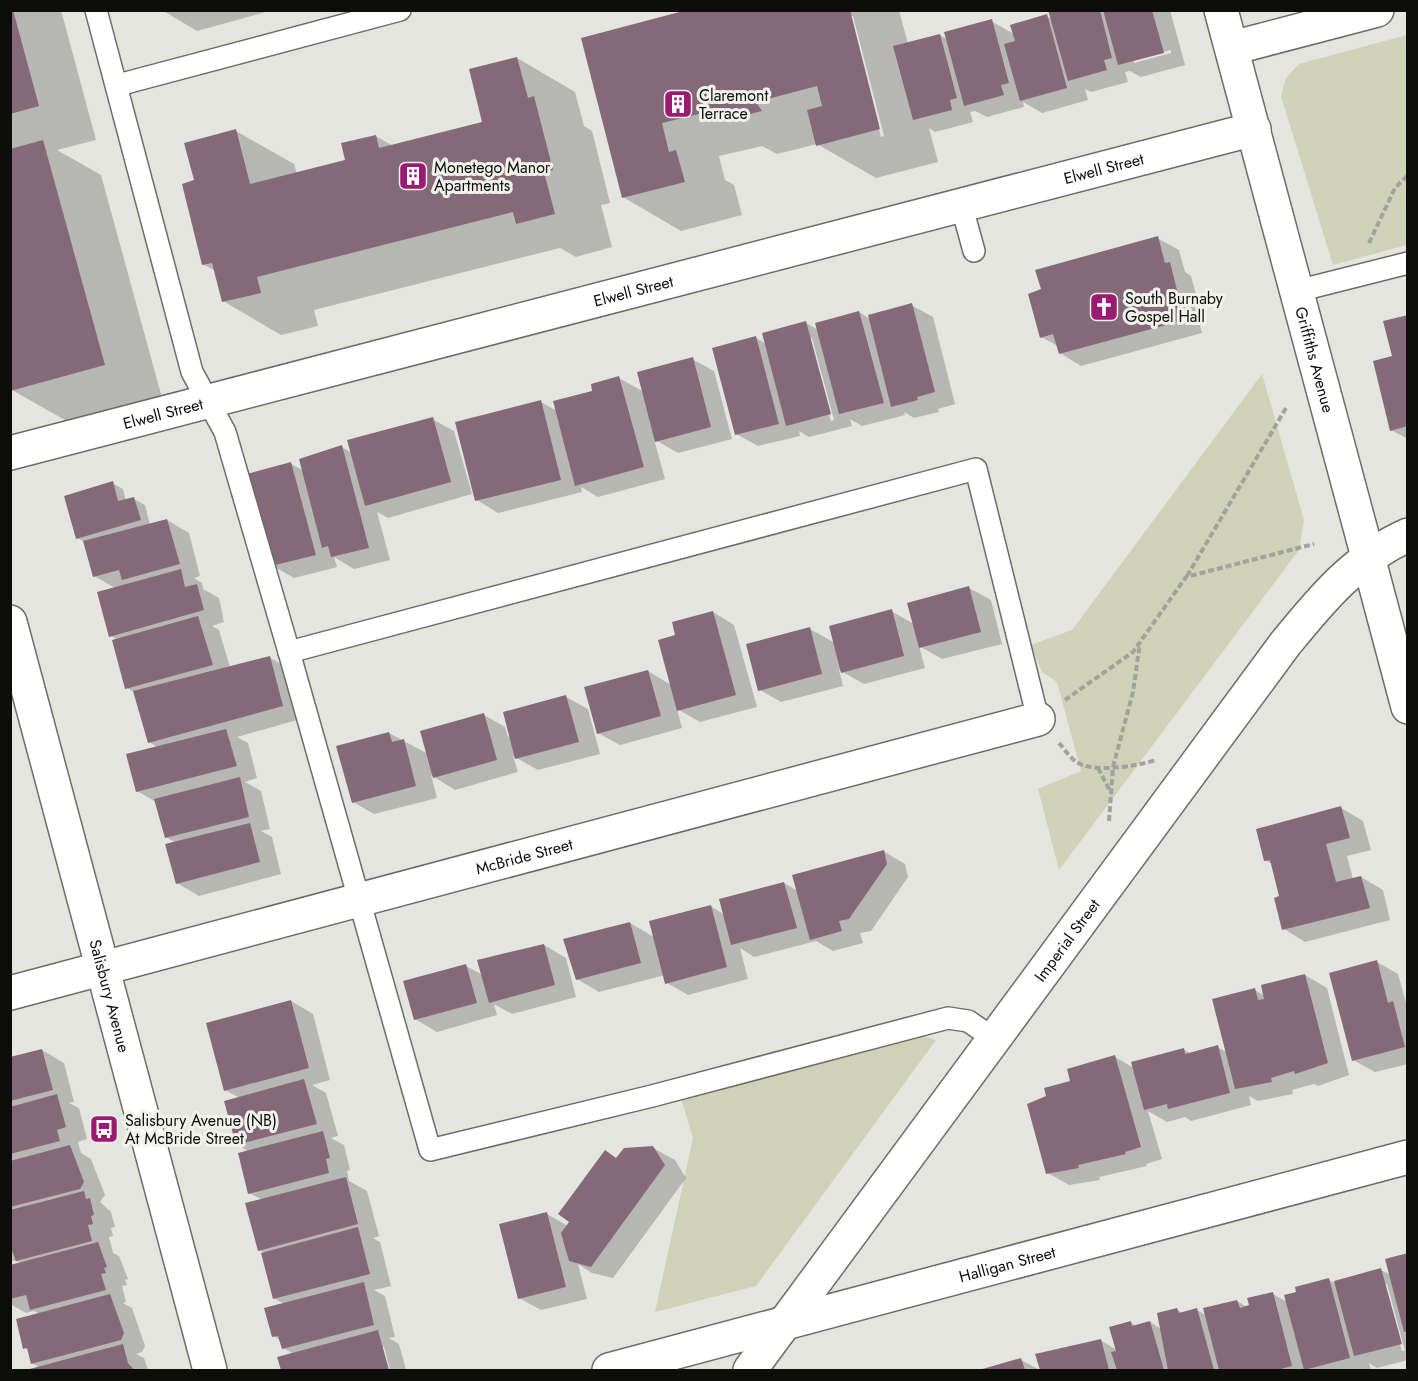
<svg xmlns="http://www.w3.org/2000/svg" width="1418" height="1381" font-family="Jost,sans-serif">
<style>
.green{fill:#cfd2b6}
.shadow{fill:#0003;fill-rule:evenodd}
.building{fill:#866979}
.lines{fill:none;stroke-linecap:round;stroke-linejoin:round}
.lane-casing{stroke:#6c6d68;stroke-width:24}
.street-casing{stroke:#6c6d68;stroke-width:36}
.secondary-casing{stroke:#6c6d68;stroke-width:36}
.path{stroke:#a1a19d;stroke-width:4;stroke-dasharray:6 3;stroke-linecap:butt}
.lane{stroke:#fff;stroke-width:21}
.street{stroke:#fff;stroke-width:33}
.secondary{stroke:#fff;stroke-width:33}
.labels{text-anchor:middle;dominant-baseline:central;stroke-width:6;stroke-linejoin:round;paint-order:stroke}
.poi-label{font-size:16px;fill:#0d0d0b;stroke:#f1f2ec;text-anchor:start}
.street-label{font-size:16px;fill:#0d0d0b;stroke:#f1f2ec}
</style>
<rect width="100%" height="100%" fill="#e4e5df"/>
<!-- green -->
<g class="green">
<polygon points="1407,35 1407,245 1333,265 1281,96 1286,78 1299,64"/>
<polygon points="1262,374 1304,520 1299,550 1059,870 1038,789 1081,771 1057,682 1042,672 1031,645 1072,630"/>
<polygon points="918,1034 936,1040 756,1286 655,1312 693,1138 681,1098"/>
</g>
<!-- shadow -->
<g class="shadow">
<polygon points="10,10 61,10 96,140 57,150 101,175 162,398 70,423 12,390 10,386"/>
<polygon points="162,10 273,10 197,31"/>
<path d="M693 10H899L908 44 940 35 948 40 991 21 1014 34 1046 16 1052 19 1050 10H1170L1185 65 1141 77 1130 71 1125 72 1128 82 1091 92 1085 89 1088 100 1042 113 1023 102 1024 107 987 117 975 111 970 112 973 122 935 132 929 128 938 162 876 178 817 144 777 154 762 146 719 156 725 180 734 185 742 215 681 231 623 197ZM850 16H853L884 136 881 137ZM1171 50V53L1134 63V59Z"/>
<polygon points="517,58 575,92 584,126 592,131 610,203 601,205 612,247 576,257 560,248 314,310 318,326 281,335 223,301 216,271 204,265 195,182 236,131 294,164 297,174 347,161 376,136 393,146 484,123"/>
<polygon points="1157,238 1179,250 1185,272 1191,276 1198,302 1194,303 1202,333 1081,366 1060,353 1058,346 1041,337"/>
<path d="M911 305 933 317 955 404 938 409 939 412 914 418 904 412 905 415 862 426 850 419 852 426 809 437 799 431 800 436 758 446 736 434 756 338 766 344 806 323 818 330 859 312 870 319ZM809 338H812L834 420 831 421Z"/>
<polygon points="1408,317 1408,439 1391,430 1394,357"/>
<polygon points="692,359 714,371 732,439 678,453 654,439 665,479 598,497 581,487 582,492 498,513 477,500 541,402 557,411 619,378 644,392"/>
<polygon points="432,419 454,431 472,494 388,518 377,512 390,560 354,569 334,557 337,567 294,578 273,566 291,464 304,471 342,447 352,453"/>
<polygon points="112,483 123,489 126,501 134,499 145,505 150,525 167,520 189,533 200,576 194,578 202,583 203,589 219,598 224,622 212,626 219,630 230,667 269,657 291,670 304,718 237,737 248,743 257,778 245,782 261,791 270,829 261,831 272,837 281,874 199,896 177,883 176,843 166,837 156,802 137,791 159,748 149,742 136,693 127,688 118,640 111,636 115,588 94,576 85,542 77,538"/>
<polygon points="969,588 991,600 1002,644 942,659 919,646 925,668 864,684 839,670 843,686 781,702 760,690 810,629 835,643 891,611 914,624"/>
<polygon points="713,612 734,625 757,707 700,722 677,709 682,728 620,745 598,733 648,671 671,685 677,636"/>
<polygon points="566,697 588,709 600,754 538,770 513,756 518,772 455,790 431,775 437,798 374,814 353,802 389,733 428,754 484,715 505,727 508,737 511,736"/>
<polygon points="1341,808 1363,821 1371,850 1347,856 1353,879 1361,877 1383,890 1390,920 1305,942 1284,929 1281,897 1272,864 1265,860"/>
<polygon points="883,851 905,864 908,877 871,931 860,933 863,943 833,951 816,941 754,957 740,948 748,979 688,995 667,983 665,975 599,992 577,979 630,923 654,937 710,906 725,915 784,883 798,891"/>
<polygon points="544,945 566,958 576,997 512,1014 494,1004 497,1015 437,1032 415,1019 466,966 483,975"/>
<polygon points="1377,962 1398,974 1408,1010 1408,1064 1375,1072 1353,1060"/>
<polygon points="1305,975 1327,988 1349,1075 1318,1086 1314,1084 1292,1090 1293,1094 1258,1101 1249,1096 1251,1105 1191,1121 1185,1117 1167,1122 1148,1111 1162,1159 1146,1164 1147,1166 1099,1177 1100,1180 1069,1185 1048,1173 1072,1082 1115,1057 1134,1068 1183,1049 1191,1054 1217,1047 1227,1052 1255,990 1265,996"/>
<polygon points="291,1001 313,1014 330,1080 312,1085 326,1093 338,1136 331,1138 344,1145 350,1170 347,1171 349,1181 367,1191 379,1236 373,1238 380,1242 391,1286 374,1290 385,1296 395,1337 389,1338 399,1344 406,1370 390,1370 384,1347 381,1347 387,1370 282,1370 279,1358 294,1354 283,1348 281,1341 274,1336 284,1304 274,1298 265,1253 259,1250 263,1200 249,1193 249,1152 237,1144 240,1098 225,1090"/>
<polygon points="42,1050 64,1063 74,1102 69,1103 79,1108 87,1139 78,1142 81,1153 91,1159 105,1195 100,1202 111,1212 115,1227 111,1228 113,1236 109,1237 113,1253 119,1256 128,1279 125,1280 127,1285 122,1286 126,1302 123,1303 132,1308 145,1346 142,1352 136,1354 144,1358 148,1370 29,1370 40,1368 32,1363 29,1350 25,1348 40,1314 34,1311 26,1313 10,1304 10,1267 24,1263 10,1260 10,1059"/>
<polygon points="653,1148 675,1160 686,1178 613,1278 592,1273 578,1264 587,1299 541,1310 519,1298 547,1214 568,1226 618,1159"/>
<path d="M1408 1255V1360L1377 1368 1369 1363 1371 1370H1042L1037 1355 1100 1340 1117 1350 1131 1323 1137 1326 1150 1322 1163 1330 1177 1310 1183 1313 1197 1310 1206 1315 1237 1301 1247 1307 1273 1294 1287 1302 1329 1280 1336 1284 1381 1270 1391 1275ZM1384 1284H1387L1405 1351H1402Z"/>
<polygon points="1021,1360 1040,1370 982,1370"/>
</g>
<!-- building -->
<g class="building">
<polygon points="10,10 13,10 39,106 10,114"/>
<polygon points="687,10 850,10 880,129 816,146 807,110 822,106 817,86 756,102 762,111 718,122 715,110 662,123 669,152 676,150 685,182 622,198 581,38"/>
<polygon points="1048,10 1100,10 1112,58 1104,60 1107,70 1068,81"/>
<polygon points="1103,10 1152,10 1164,53 1118,65"/>
<polygon points="1047,14 1067,88 1020,101 1004,44 1015,41 1010,25"/>
<polygon points="992,19 1009,83 1001,85 1004,95 964,106 944,32"/>
<polygon points="940,34 957,98 950,100 952,110 913,120 893,46"/>
<polygon points="517,57 528,98 534,96 553,170 544,172 555,214 516,224 513,212 257,277 261,293 222,302 212,263 202,265 182,184 194,180 184,143 236,129 250,184 345,160 341,143 376,135 379,148 482,122 469,69"/>
<polygon points="43,140 105,365 10,391 10,149"/>
<polygon points="1158,236 1165,263 1170,262 1177,290 1173,291 1181,321 1059,354 1053,334 1040,338 1028,294 1041,289 1035,270"/>
<polygon points="912,303 935,392 917,397 918,400 891,407 868,315"/>
<polygon points="859,311 884,403 839,414 815,323"/>
<polygon points="1408,315 1408,426 1390,431 1373,361 1392,356 1383,321"/>
<polygon points="806,321 831,414 786,426 762,333"/>
<polygon points="756,336 779,424 735,435 712,348"/>
<polygon points="693,357 711,427 655,442 637,372"/>
<polygon points="619,376 644,467 575,486 553,401 592,391 591,384"/>
<polygon points="541,400 561,480 475,501 455,422"/>
<polygon points="433,417 451,482 365,506 347,440"/>
<polygon points="342,445 369,548 331,557 328,546 322,548 299,459"/>
<polygon points="291,462 316,555 271,566 247,474"/>
<polygon points="113,481 118,501 134,497 141,520 76,539 64,496"/>
<polygon points="167,519 180,564 122,580 119,570 93,577 83,541"/>
<polygon points="181,569 185,587 197,584 204,610 109,637 97,592"/>
<polygon points="969,586 981,632 919,648 907,603"/>
<polygon points="892,609 904,656 841,673 829,626"/>
<polygon points="713,611 736,695 677,711 658,640 675,635 672,622"/>
<polygon points="198,616 213,665 125,689 112,640"/>
<polygon points="810,627 822,674 758,691 746,644"/>
<polygon points="270,656 283,706 148,743 133,691"/>
<polygon points="648,670 661,716 597,734 584,687"/>
<polygon points="566,695 579,742 515,759 503,712"/>
<polygon points="484,713 497,760 433,778 420,731"/>
<polygon points="226,729 237,766 136,792 126,754"/>
<polygon points="389,732 392,742 404,739 416,786 352,803 336,746"/>
<polygon points="240,777 249,817 165,838 154,799"/>
<polygon points="1341,806 1350,838 1326,844 1336,882 1361,876 1370,908 1282,930 1274,898 1279,896 1270,860 1264,861 1256,829"/>
<polygon points="250,823 260,862 176,884 165,844"/>
<polygon points="884,850 887,864 849,919 839,921 842,931 810,940 792,875"/>
<polygon points="784,882 797,928 731,945 719,899"/>
<polygon points="711,905 727,967 665,984 649,921"/>
<polygon points="630,922 641,963 576,980 563,939"/>
<polygon points="544,944 555,985 489,1003 477,960"/>
<polygon points="1377,960 1388,1003 1393,1001 1405,1047 1352,1061 1329,973"/>
<polygon points="466,964 477,1003 414,1020 403,981"/>
<polygon points="1305,974 1328,1063 1295,1074 1294,1071 1271,1078 1272,1082 1235,1089 1212,999 1255,988 1258,1000 1264,999 1261,985"/>
<polygon points="291,1000 309,1068 224,1091 206,1023"/>
<polygon points="1218,1045 1230,1093 1168,1109 1167,1104 1144,1110 1131,1062 1184,1048 1185,1054"/>
<polygon points="42,1049 53,1090 10,1101 10,1057"/>
<polygon points="1115,1055 1141,1147 1125,1152 1126,1154 1078,1165 1079,1168 1046,1174 1027,1104 1046,1096 1044,1088 1070,1081 1067,1069"/>
<polygon points="304,1079 317,1124 236,1145 224,1101"/>
<polygon points="57,1094 66,1127 57,1130 60,1141 10,1154 10,1107"/>
<polygon points="323,1131 330,1158 326,1159 329,1173 248,1194 238,1153"/>
<polygon points="70,1145 84,1182 80,1189 10,1207 10,1161"/>
<polygon points="653,1146 665,1165 591,1267 569,1261 561,1233 569,1222 558,1214 605,1150 616,1158 624,1148"/>
<polygon points="346,1177 358,1224 258,1251 245,1203"/>
<polygon points="84,1191 86,1199 90,1198 94,1215 91,1216 93,1224 88,1225 92,1241 16,1261 10,1245 10,1210"/>
<polygon points="547,1212 566,1287 518,1299 499,1224"/>
<polygon points="358,1227 370,1274 273,1299 261,1253"/>
<polygon points="98,1242 107,1267 104,1268 106,1273 101,1274 106,1290 30,1310 26,1295 10,1299 10,1265"/>
<polygon points="1408,1253 1408,1331 1404,1332 1385,1259"/>
<polygon points="1381,1268 1402,1344 1354,1356 1334,1281"/>
<polygon points="1329,1278 1350,1358 1304,1370 1284,1295 1296,1292 1295,1287"/>
<polygon points="364,1282 374,1325 282,1349 278,1336 272,1337 264,1308"/>
<polygon points="1273,1292 1292,1366 1277,1370 1219,1370 1203,1308 1237,1300 1240,1308 1249,1305 1247,1298"/>
<polygon points="110,1294 124,1333 121,1340 31,1364 27,1348 23,1349 16,1319"/>
<polygon points="1177,1308 1179,1313 1197,1308 1214,1370 1168,1370 1157,1313"/>
<polygon points="1131,1321 1132,1326 1150,1321 1164,1370 1117,1370 1111,1352 1116,1351 1109,1327"/>
<polygon points="378,1330 389,1370 281,1370 277,1357"/>
<polygon points="1101,1339 1109,1370 1040,1370 1035,1354"/>
<polygon points="123,1344 128,1363 134,1370 26,1370"/>
<polygon points="1021,1358 1025,1370 979,1370"/>
</g>
<g class="lines">
<!-- lane casing -->
<g class="lane-casing">
<g id="lane">
<polyline points="96,10 192,372 225,432 289,652"/>
<polyline points="118,85 400,10"/>
<polyline points="961,204 974,251"/>
<polyline points="1297,291 1408,263"/>
<polyline points="993,1038 968,1021 948,1018 652,1096 430,1150 289,652 976,469 1038,719"/>
</g>
</g>
<!-- street casing -->
<g class="street-casing">
<g id="street">
<polyline points="1232,48 1377,10"/>
<path id="s1" d="M10 453 1254 129"/>
<polyline points="1368,557 1408,707"/>
<path id="s2" d="M10 622 210 1370"/>
<path id="s3" d="M10 993 1038 719"/>
<path id="s4" d="M609 1370 1408 1157"/>
</g>
</g>
<!-- secondary casing -->
<g class="secondary-casing">
<g id="secondary">
<path id="s5" d="M1221 10 1368 557"/>
<path id="s6" d="M750 1370 1285 644C1321 600 1354 559 1408 535"/>
</g>
</g>
<!-- path -->
<g class="path">
<polyline points="1369,243 1395,188 1408,175"/>
<polyline points="1187,576 1286,408"/>
<polyline points="1065,700 1133,652 1186,577 1314,544"/>
<path d="M1059 743C1064 749 1069 756 1075 761 1092 774 1137 766 1156 760"/>
<polyline points="1098,768 1110,791"/>
<polyline points="1109,821 1113,767 1133,692 1140,643"/>
</g>
<!-- lane -->
<use href="#lane" class="lane"/>
<!-- street -->
<use href="#street" class="street"/>
<!-- secondary -->
<use href="#secondary" class="secondary"/>
</g>
<!-- icons -->
<defs>
<g id="building-square" transform="scale(1.5)"><rect x="-9" y="-9" width="18" height="18" rx="4" fill="#9a1b71" stroke="#f1f2ec"/><path d="M-4-6H4V6H1V3H-1V6H-4ZM-2.5-4.3h1.7v1.8h-1.7ZM.8-4.3h1.7v1.8H.8ZM-2.5-1h1.7V.8h-1.7ZM.8-1h1.7V.8H.8Z" fill="#fff"/></g>
<g id="church-square" transform="scale(1.5)"><rect x="-9" y="-9" width="18" height="18" rx="4" fill="#9a1b71" stroke="#f1f2ec"/><path d="M-1.2-6h2.4v3.5h3.3v2.4h-3.3V6h-2.4V-.1h-3.3v-2.4h3.3Z" fill="#fff"/></g>
<g id="bus-square" transform="scale(1.5)"><rect x="-9" y="-9" width="18" height="18" rx="4" fill="#9a1b71" stroke="#f1f2ec"/><path d="M-5-6H5V4H4V6H2V4H-2V6H-4V4H-5ZM-3.5-4V0h7V-4ZM-3.5 1.2v1.5H-2V1.2ZM2 1.2v1.5H3.5V1.2Z" fill="#fff"/></g>
</defs>
<g fill-rule="evenodd">
<use href="#building-square" x="678" y="104"/>
<use href="#building-square" x="413" y="176"/>
<use href="#church-square" x="1104" y="307"/>
<use href="#bus-square" x="104" y="1129"/>
</g>
<g class="labels">
<!-- poi labels -->
<g class="poi-label">
<text x="699" y="95">Claremont<tspan x="699" dy="18">Terrace</tspan></text>
<text x="434" y="167">Monetego Manor<tspan x="434" dy="18">Apartments</tspan></text>
<text x="1125" y="298">South Burnaby<tspan x="1125" dy="18">Gospel Hall</tspan></text>
<text x="125" y="1120">Salisbury Avenue (NB)<tspan x="125" dy="18">At McBride Street</tspan></text>
</g>
<!-- street labels -->
<g class="street-label">
<text stroke="none"><textPath href="#s1" startOffset="1130">Elwell Street</textPath></text>
<text stroke="none"><textPath href="#s1" startOffset="644">Elwell Street</textPath></text>
<text stroke="none"><textPath href="#s5" startOffset="362">Griffiths Avenue</textPath></text>
<text stroke="none"><textPath href="#s1" startOffset="158">Elwell Street</textPath></text>
<text stroke="none"><textPath href="#s3" startOffset="532">McBride Street</textPath></text>
<text stroke="none"><textPath href="#s6" startOffset="534">Imperial Street</textPath></text>
<text stroke="none"><textPath href="#s2" startOffset="387">Salisbury Avenue</textPath></text>
<text stroke="none"><textPath href="#s4" startOffset="412">Halligan Street</textPath></text>
</g>
</g>
<!-- border -->
<rect width="1418" height="1381" fill="none" stroke="#0d0d0b" stroke-width="24"/>
</svg>
